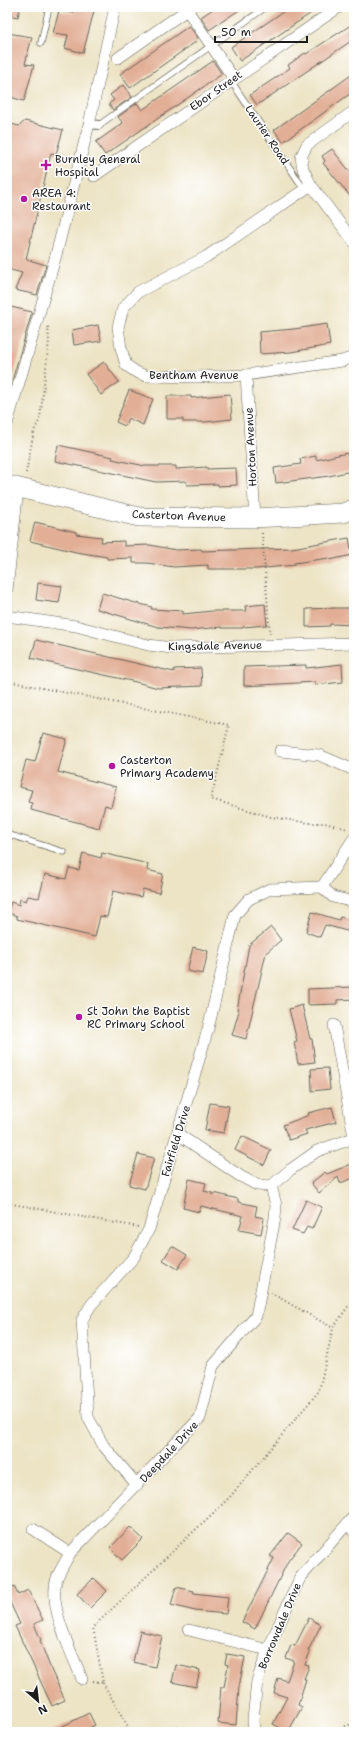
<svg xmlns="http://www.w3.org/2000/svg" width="361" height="1739" font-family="'Shantell Sans',sans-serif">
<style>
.building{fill:#e2af96}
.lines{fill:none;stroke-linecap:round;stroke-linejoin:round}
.service-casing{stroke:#656258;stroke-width:7}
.pedestrian-casing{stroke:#656258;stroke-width:10}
.minor-casing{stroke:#656258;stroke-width:12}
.trunk-casing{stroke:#656258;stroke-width:20}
.path{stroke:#656258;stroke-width:2;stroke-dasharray:1 3;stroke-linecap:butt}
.service{stroke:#fff;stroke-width:5.5}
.pedestrian{stroke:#fff;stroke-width:8}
.minor{stroke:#fff;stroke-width:11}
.trunk{stroke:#fff;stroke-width:19}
.poi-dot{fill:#b5179e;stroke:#fff;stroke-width:1.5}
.labels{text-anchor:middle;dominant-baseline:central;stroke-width:3;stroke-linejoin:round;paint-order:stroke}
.street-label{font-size:11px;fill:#1c1c1c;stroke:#fff}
.poi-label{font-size:11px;fill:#1c1c1c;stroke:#fff;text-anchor:start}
</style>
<rect width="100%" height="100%" fill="#fff"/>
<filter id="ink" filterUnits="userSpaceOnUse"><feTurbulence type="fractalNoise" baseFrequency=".025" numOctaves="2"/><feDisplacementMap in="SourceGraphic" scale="8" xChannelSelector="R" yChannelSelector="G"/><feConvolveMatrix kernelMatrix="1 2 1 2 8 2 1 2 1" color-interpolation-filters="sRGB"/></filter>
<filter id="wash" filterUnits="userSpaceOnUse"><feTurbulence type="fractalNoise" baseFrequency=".012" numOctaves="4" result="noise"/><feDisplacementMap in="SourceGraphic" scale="16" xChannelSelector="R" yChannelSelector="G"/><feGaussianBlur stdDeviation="0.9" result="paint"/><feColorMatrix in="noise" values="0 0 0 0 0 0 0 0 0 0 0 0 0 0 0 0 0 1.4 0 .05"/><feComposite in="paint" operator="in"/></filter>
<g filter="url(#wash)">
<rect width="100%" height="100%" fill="#ede4c6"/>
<g id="blocks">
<!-- building -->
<g class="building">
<polygon points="7,7 20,7 18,17 7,15"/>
<polygon points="74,7 95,7 83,53 65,48 68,35 53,33 59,11 73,13"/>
<polygon points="216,7 244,7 209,30 201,17"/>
<polygon points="290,7 320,7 240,61 231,47"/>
<polygon points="354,23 354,39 257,105 250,95 290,68 288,65 305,53 306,54"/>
<polygon points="189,26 198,38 196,39 197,41 130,88 120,74"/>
<polygon points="7,33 32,37 25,64 34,65 24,101 7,96"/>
<polygon points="213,61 222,74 105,155 96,142 123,123 118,117 137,103 142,110"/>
<polygon points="354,73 354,91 283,142 274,130"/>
<polygon points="123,85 132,97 113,110 109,104 114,100 110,95"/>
<polygon points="25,121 63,130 56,154 51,153 26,259 46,265 37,295 15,290 22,273 7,269 7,123 19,126"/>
<polygon points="332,149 354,177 354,201 323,163 325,161 322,156"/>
<polygon points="7,306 32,312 9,391 7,391"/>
<polygon points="327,324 330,345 291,352 260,354 259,332 294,329"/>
<polygon points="98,325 101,341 74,345 72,330"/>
<polygon points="104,362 119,382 101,395 86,374"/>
<polygon points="129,390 153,399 143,425 128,418 125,426 116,422"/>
<polygon points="230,394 232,419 205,422 183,422 183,419 167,419 167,396 191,396 191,398"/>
<polygon points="58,445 113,457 112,459 145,466 176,466 176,469 207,467 207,469 236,468 237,485 218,486 218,484 187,485 186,481 156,482 55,461"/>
<polygon points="347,453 351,471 329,476 276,483 274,468 301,464 300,459 316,456 316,460"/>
<polygon points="35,522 76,532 76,534 102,537 101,542 124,541 124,546 150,545 176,550 201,549 202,551 292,548 349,538 352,555 330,560 329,558 294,563 294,565 257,569 208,569 208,565 174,567 147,563 133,563 133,558 107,559 107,557 76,552 30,541"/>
<polygon points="38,583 62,586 59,603 36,600"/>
<polygon points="102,593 132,602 152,607 151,609 183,611 183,614 212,611 246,611 245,606 265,604 267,625 243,627 243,628 222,628 222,627 191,630 158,627 97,609"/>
<polygon points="335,608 354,608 354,625 330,624 330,626 306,627 306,609"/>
<polygon points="36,640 174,672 174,669 201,668 202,686 158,688 136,682 59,665 31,658"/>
<polygon points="342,664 343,682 315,685 315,682 244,686 244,667 306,665 306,668"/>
<polygon points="43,733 67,739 58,772 116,787 111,807 105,805 99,828 31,810 32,803 28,802 32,790 19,787 26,760 35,762"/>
<polygon points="83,853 101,858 102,853 148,864 147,870 163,874 159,893 143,889 141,897 113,891 107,917 100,916 95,937 17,919 17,916 8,913 11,902 19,905 20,899 26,901 28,896 39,898 45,874 66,879 69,868 79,870"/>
<polygon points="312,912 339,920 340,917 354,921 354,933 325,925 320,937 306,932"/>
<polygon points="271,927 281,940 266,953 246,1039 232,1035 239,1011 237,1010 249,945"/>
<polygon points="193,947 208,951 203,974 187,971"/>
<polygon points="354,987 354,999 337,1000 337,1004 308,1005 308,989"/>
<polygon points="302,1005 310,1039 312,1039 315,1062 298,1064 294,1042 297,1041 289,1009"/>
<polygon points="328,1068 330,1089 312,1091 311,1069"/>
<polygon points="210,1103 229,1106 224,1133 205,1130"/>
<polygon points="332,1107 336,1122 305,1130 307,1134 289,1140 283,1125 309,1115 308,1113"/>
<polygon points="242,1136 271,1150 264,1165 235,1150"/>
<polygon points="138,1154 154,1158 145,1189 129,1185"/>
<polygon points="354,1163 354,1178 340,1183 338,1177 319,1193 311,1183 325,1172 327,1174"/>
<polygon points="189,1179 206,1183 204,1191 212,1193 212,1195 214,1193 238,1199 238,1202 257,1206 255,1216 264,1218 261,1234 239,1230 243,1216 201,1206 199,1212 183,1208"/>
<polygon points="306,1200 322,1207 312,1229 307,1227 303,1234 292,1230"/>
<polygon points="172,1246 187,1255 178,1269 163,1260"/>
<polygon points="130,1527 143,1539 122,1560 110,1548"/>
<polygon points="288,1533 302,1543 288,1561 255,1629 242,1622 274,1558 270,1556"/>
<polygon points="94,1578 107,1591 90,1608 77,1594"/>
<polygon points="14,1586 18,1595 28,1590 43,1620 34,1624 41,1640 40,1641 52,1672 65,1700 52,1706 15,1626 20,1624 7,1596 7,1589"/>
<polygon points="176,1587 194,1591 193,1593 228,1597 226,1614 195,1611 171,1605"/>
<polygon points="309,1618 321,1625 308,1651 310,1652 305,1665 309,1666 304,1679 306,1679 298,1705 302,1707 288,1732 273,1724 287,1697 274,1693 278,1678 287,1681 294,1661 286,1658 291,1645 295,1646"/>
<polygon points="140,1631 162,1636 155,1667 133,1662"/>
<polygon points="227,1654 245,1657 239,1687 236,1725 218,1723 221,1687 224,1687 228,1665 225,1664"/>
<polygon points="176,1665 200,1670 196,1687 172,1682"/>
<polygon points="89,1713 95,1725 82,1732 51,1732"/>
</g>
</g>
</g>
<g filter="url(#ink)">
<use href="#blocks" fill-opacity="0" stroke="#656258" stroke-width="1"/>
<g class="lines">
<!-- service casing -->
<g class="service-casing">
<g id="service">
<polyline points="41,43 49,7"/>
<polyline points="231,81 304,189"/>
<polyline points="99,125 266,7"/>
<polyline points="7,834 64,852"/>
</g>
</g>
<!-- pedestrian casing -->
<g class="pedestrian-casing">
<polyline id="pedestrian" points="89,124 99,125"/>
</g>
<!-- minor casing -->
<g class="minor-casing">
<g id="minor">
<polyline points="187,10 234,79"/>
<polyline points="118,58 191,7"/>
<polyline points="354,111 307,145 301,157 303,169 311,185 354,242"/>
<polyline points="94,176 339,7"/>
<polyline points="311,185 206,257 138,292 123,308 118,327 121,348 126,365 136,372 146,376 196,377 246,375 342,361 354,357"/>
<polyline points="246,375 255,518"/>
<polyline points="7,424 56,255 89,124 115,7"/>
<polyline points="7,590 18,488"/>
<polyline points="7,616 76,626 148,645 172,648 354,643"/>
<polyline points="280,751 319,755 354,770"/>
<polyline points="322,887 354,838"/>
<polyline points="322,887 333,897 354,902"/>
<polyline points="334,1025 354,1137"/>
<polyline points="178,1134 240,1176 257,1185 271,1186"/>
<polyline points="137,1485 103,1445 88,1417 82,1320 91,1305 134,1257 149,1229 208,1029 235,915 249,899 270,889 322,887"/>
<polyline points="347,1524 354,1531"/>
<polyline points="33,1529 70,1553"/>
<polyline points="189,1630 268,1650"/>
<path d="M82 1679C72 1653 47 1605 57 1578 60 1570 66 1561 70 1553L200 1418 213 1366 256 1316 275 1218 276 1205 271 1186 290 1170 317 1151 354 1138"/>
<polyline points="254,1732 253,1720 257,1681 268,1650 288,1604 300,1578 354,1516"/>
</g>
</g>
<!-- trunk casing -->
<g class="trunk-casing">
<polyline id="trunk" points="7,485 139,517 255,518 343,513 354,509"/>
</g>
<!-- path -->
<g class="path">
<polyline points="26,473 34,431 40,419 49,341 48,326"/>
<polyline points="262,533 270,635"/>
<polyline points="7,681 229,725 211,799 271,817 309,823 325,823 348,829"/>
<polyline points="7,1203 138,1227"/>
<polyline points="271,1293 333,1328"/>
<polyline points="93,1681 103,1683 93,1627 229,1498 319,1391 333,1328 354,1298"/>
<polyline points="103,1683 131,1732"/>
<path d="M154 1732C168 1725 176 1725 189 1732"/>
<polyline points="330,1732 354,1723"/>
</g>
<!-- service -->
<use href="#service" class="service"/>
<!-- pedestrian -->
<use href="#pedestrian" class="pedestrian"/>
<!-- minor -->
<use href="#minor" class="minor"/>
<!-- trunk -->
<use href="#trunk" class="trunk"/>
</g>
</g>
<!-- markers -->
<g class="poi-dot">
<path d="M44 159h4v4h4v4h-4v4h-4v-4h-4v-4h4z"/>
<circle cx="24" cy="199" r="4"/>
<circle cx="112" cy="766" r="4"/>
<circle cx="79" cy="1017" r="4"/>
</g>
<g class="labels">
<!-- street labels -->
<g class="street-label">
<text transform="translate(216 91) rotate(-35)">Ebor Street</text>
<text transform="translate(267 135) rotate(56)">Laurier Road</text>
<text x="194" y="375">Bentham Avenue</text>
<text transform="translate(251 447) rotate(-93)">Horton Avenue</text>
<text transform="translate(179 516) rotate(2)">Casterton Avenue</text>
<text transform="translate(215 646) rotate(-1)">Kingsdale Avenue</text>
<text transform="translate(176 1141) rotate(-73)">Fairfield Drive</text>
<text transform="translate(169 1452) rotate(-47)">Deepdale Drive</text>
<text transform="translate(280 1626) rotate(-67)">Borrowdale Drive</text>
</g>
<!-- poi labels -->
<g class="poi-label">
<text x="55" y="159">Burnley General<tspan x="55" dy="13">Hospital</tspan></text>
<text x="32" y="193">AREA 4:<tspan x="32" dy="13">Restaurant</tspan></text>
<text x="120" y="760">Casterton<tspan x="120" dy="13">Primary Academy</tspan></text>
<text x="87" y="1011">St John the Baptist<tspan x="87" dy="13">RC Primary School</tspan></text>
</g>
</g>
<!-- margin -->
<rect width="361" height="1739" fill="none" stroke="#fff" stroke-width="24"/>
<!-- north arrow -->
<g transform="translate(38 1701) rotate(152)" stroke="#ffffff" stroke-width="3" paint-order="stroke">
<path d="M0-3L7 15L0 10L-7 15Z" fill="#1c1c1c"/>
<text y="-6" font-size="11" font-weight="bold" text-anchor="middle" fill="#1c1c1c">N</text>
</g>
<!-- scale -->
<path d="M215 36v6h92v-6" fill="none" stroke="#1c1c1c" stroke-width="2"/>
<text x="221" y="36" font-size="12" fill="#1c1c1c" stroke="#ffffff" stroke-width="3" paint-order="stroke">50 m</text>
</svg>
